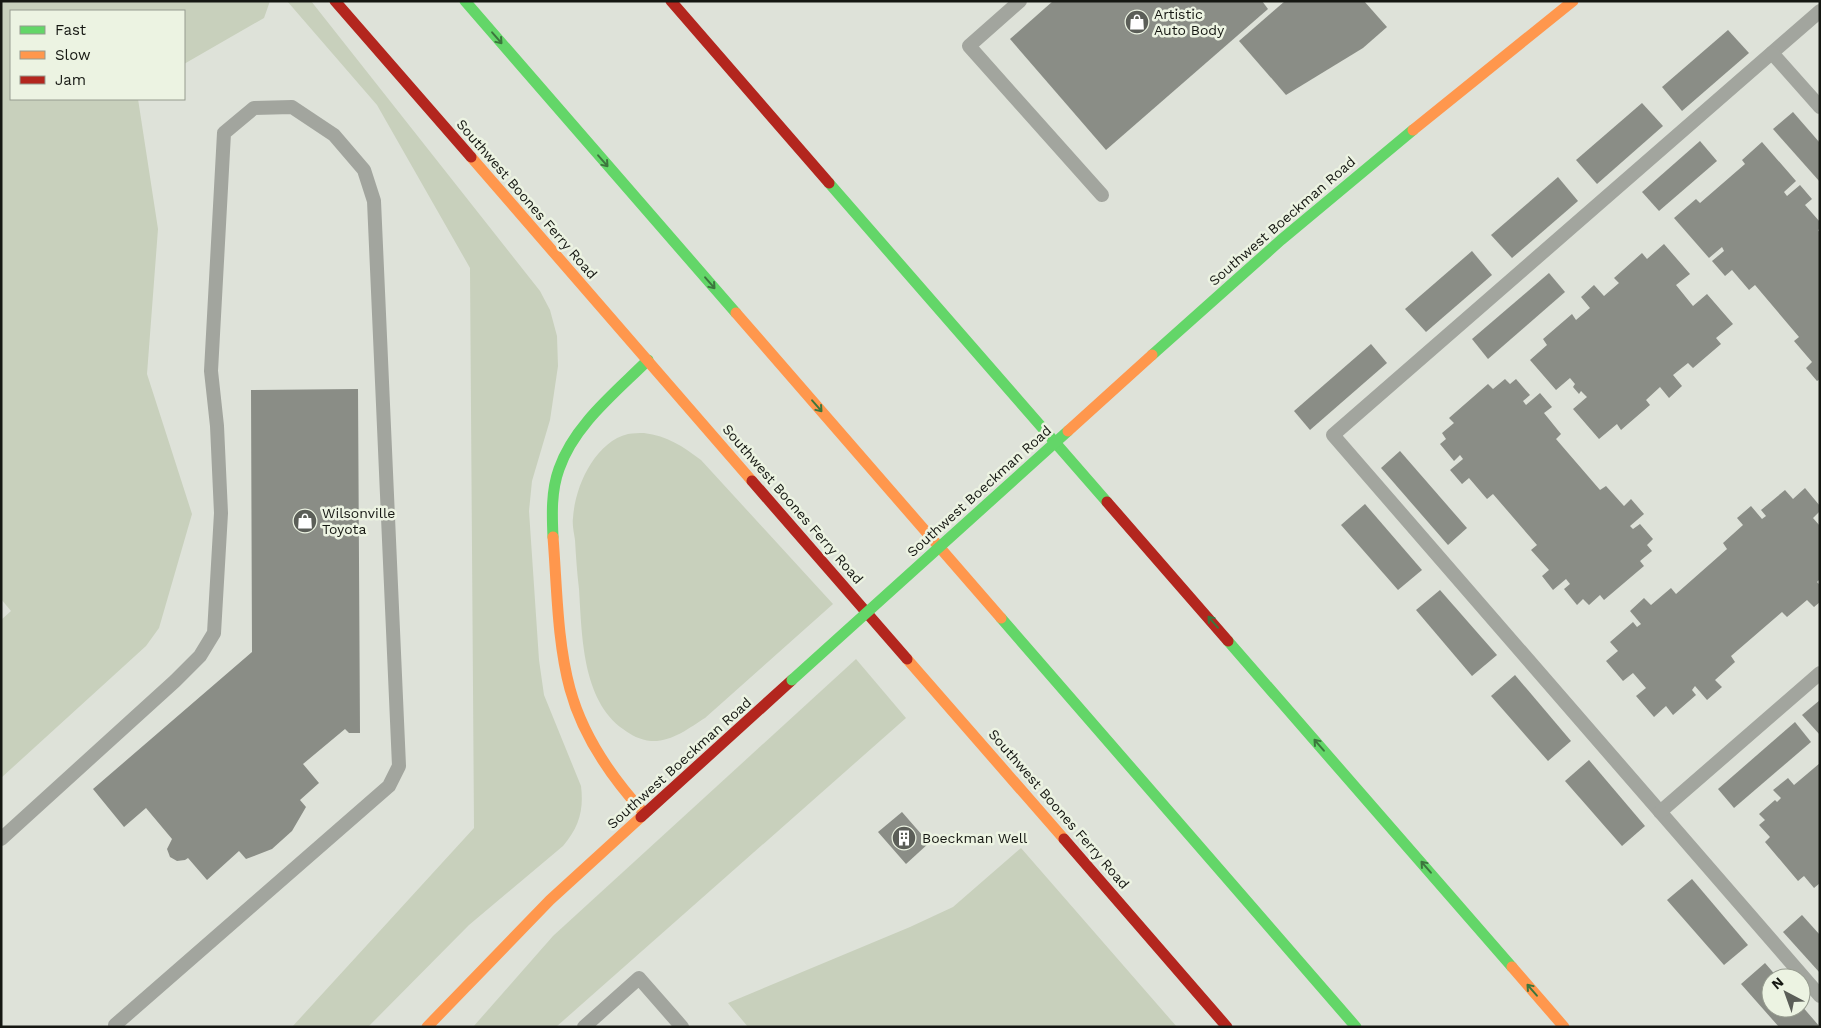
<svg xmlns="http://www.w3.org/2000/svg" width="1821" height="1028" font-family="'Work Sans',sans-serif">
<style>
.green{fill:#c8d0bc}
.building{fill:#8a8d86}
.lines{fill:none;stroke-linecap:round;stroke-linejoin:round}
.lane{stroke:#a2a59e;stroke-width:14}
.fast{stroke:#63d668;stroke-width:11}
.slow{stroke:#ff974d;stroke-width:11}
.jam{stroke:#b3261e;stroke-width:11}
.fast-bridge{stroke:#63d668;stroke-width:11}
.slow-bridge{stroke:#ff974d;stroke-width:11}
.oneway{stroke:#3c763d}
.labels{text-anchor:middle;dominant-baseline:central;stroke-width:5;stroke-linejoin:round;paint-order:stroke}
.poi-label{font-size:14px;fill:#151712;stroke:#ecf3e2;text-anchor:start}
.street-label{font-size:14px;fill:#151712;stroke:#ecf3e2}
</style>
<rect width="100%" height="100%" fill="#dee2d9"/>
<!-- green -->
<g class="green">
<polygon points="1,1 270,1 264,18 184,64 184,11 11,11 11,99 138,99 158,229 147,374 192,514 159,628 146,646 1,778 1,620 11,611 1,599"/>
<path d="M287 1H311L540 291 550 310 557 336 558 366 550 420 532 481 529 511 539 660 544 695 581 786C584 810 579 827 563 846L469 925 368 1027H292L474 828 470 268 377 105Z"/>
<path d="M644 433C668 436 682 446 701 460L833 604 705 718C689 728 672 742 651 741 640 740 631 735 623 729 582 700 582 635 579 589 577 573 576 557 575 540 574 533 572 525 573 518 575 486 595 442 628 434 633 433 639 433 644 433Z"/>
<polygon points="856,659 906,718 556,1027 473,1027 553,936"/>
<polygon points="1021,848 1177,1027 748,1027 728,1003 910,927 953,907"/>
</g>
<!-- building -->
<g class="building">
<polygon points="1053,1 1262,1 1268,9 1106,150 1010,39"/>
<polygon points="1285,1 1364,1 1387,27 1363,48 1286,95 1239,41"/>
<polygon points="1728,30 1749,53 1682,111 1662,87"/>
<polygon points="1642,103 1663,126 1597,184 1576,160"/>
<polygon points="1793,112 1820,143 1820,182 1773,129"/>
<polygon points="1700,141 1717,161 1659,211 1642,192"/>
<polygon points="1762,142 1796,181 1784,192 1787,196 1800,185 1812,199 1805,205 1820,222 1820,229 1818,230 1820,233 1820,379 1817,381 1806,368 1812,362 1794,341 1799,337 1755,285 1749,290 1732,270 1725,276 1712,261 1724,251 1722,247 1709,258 1674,218 1696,199 1700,203 1745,164 1742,160"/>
<polygon points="1558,177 1578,201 1512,258 1491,235"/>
<polygon points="1664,244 1690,274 1676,285 1693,306 1707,294 1733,324 1716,338 1721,344 1693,368 1688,363 1673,375 1682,386 1669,398 1660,387 1646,400 1650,405 1621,430 1617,424 1599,439 1573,409 1587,397 1581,391 1579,394 1573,387 1575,384 1570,378 1556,390 1530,360 1547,345 1543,339 1572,314 1576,320 1590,308 1581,297 1594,285 1604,296 1619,283 1614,278 1642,253 1647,259"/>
<polygon points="1472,251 1492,275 1426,332 1405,309"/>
<polygon points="1549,273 1565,292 1488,359 1472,339"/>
<polygon points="1371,344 1387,363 1310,430 1294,411"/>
<polygon points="1505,379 1510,384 1516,379 1530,395 1523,401 1526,405 1540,393 1552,407 1544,413 1561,434 1556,439 1600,490 1606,486 1624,506 1631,499 1644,514 1630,526 1633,529 1640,524 1653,539 1647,545 1652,551 1640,561 1644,566 1604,600 1600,595 1589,605 1583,599 1577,605 1564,589 1570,584 1566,579 1553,590 1542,576 1549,570 1531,550 1537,545 1493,494 1487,499 1469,478 1462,484 1450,470 1463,459 1460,455 1454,461 1440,444 1446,439 1442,433 1454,423 1449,418 1488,384 1493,389"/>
<polygon points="358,389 360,733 349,733 345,729 303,764 319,783 300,800 306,807 292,831 272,849 246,859 239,851 207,880 188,858 185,860 177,861 170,857 167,849 172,839 146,808 124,827 93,789 252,652 251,390"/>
<polygon points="1400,451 1467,528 1448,545 1381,468"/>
<polygon points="1805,488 1820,506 1820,511 1813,518 1820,526 1820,579 1817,582 1820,585 1820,602 1814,607 1807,600 1787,617 1782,612 1731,656 1735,662 1715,680 1722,687 1707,700 1695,686 1692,690 1696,695 1673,715 1666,706 1654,717 1636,696 1646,688 1633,673 1623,681 1606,661 1618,651 1610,642 1633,622 1637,627 1641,624 1630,611 1644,598 1651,605 1671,588 1676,594 1727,549 1723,543 1743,525 1737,518 1751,506 1762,519 1766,516 1761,510 1785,490 1793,499"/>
<polygon points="1365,504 1422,570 1398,590 1341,525"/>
<polygon points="1440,590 1497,655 1472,676 1416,610"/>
<polygon points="1515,675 1571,741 1548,761 1491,696"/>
<polygon points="1820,700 1820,735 1802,715"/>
<polygon points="1795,722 1811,742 1734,808 1718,789"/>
<polygon points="1589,760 1645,826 1622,846 1565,781"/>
<polygon points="1820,763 1820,883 1814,888 1804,876 1798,881 1765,842 1770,837 1759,825 1765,820 1759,814 1775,800 1777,802 1781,798 1773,790 1788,778 1794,785"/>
<polygon points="902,812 929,843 906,864 878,832"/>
<polygon points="1692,879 1748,945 1724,965 1667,900"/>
<polygon points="1802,915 1820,935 1820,973 1783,932"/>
<polygon points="1765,963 1778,978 1771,978 1771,1008 1801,1008 1801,1005 1820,1027 1779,1027 1741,984"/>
</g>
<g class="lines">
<!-- lane -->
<g class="lane">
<polyline points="1020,1 969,46 1102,195"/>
<polyline points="1820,11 1333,435 1820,996"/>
<polyline points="1772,53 1820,107"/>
<polyline points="1660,812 1820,673"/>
<polyline points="1,839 175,681 200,656 214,633 221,513 217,426 211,371 224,133 254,108 292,107 334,135 364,170 374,201 399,766 389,786 115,1025"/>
<polyline points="584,1027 639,978 682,1027"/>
</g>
<!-- fast -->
<g class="fast">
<polyline points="465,1 736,313"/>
<polyline points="829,183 1107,502"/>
<polyline points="1152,355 1281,240 1413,130"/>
<path d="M553 537C552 515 551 491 559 469 574 425 616 392 648 360"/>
<polyline points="1001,618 1356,1027"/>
<polyline points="1228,641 1512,967"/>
</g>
<!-- slow -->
<g class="slow">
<polyline points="1413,130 1573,1"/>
<polyline points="471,157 752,481"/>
<polyline points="736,313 1001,618"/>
<path d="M553 537C557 587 557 641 570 689 583 737 611 777 644 813"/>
<polyline points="907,659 1064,839"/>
<polyline points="1512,967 1564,1027"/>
<polyline points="427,1027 550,900 641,817"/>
</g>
<!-- jam -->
<g class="jam">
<polyline points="335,1 471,157"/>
<polyline points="671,1 829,183"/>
<polyline points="752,481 907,659"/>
<polyline points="1107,502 1228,641"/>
<polyline points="641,817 792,680"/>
<polyline points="1064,839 1227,1027"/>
</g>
<!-- fast-bridge -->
<polyline class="fast-bridge" points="792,680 1068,431"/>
<!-- slow-bridge -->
<polyline class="slow-bridge" points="1068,431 1152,355"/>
</g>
<!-- one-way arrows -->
<defs><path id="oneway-shaft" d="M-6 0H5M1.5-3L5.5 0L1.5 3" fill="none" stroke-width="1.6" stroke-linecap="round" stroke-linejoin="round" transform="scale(1.25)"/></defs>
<g class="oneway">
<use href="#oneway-shaft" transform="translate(497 38) rotate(49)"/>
<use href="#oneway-shaft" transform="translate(603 161) rotate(49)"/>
<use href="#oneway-shaft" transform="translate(710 283) rotate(49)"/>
<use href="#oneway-shaft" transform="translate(817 406) rotate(49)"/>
<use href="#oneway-shaft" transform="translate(1213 622) rotate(-131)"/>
<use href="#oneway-shaft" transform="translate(1319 745) rotate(-131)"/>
<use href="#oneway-shaft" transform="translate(1426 867) rotate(-131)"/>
<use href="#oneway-shaft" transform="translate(1532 990) rotate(-131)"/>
</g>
<!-- icons -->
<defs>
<g id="shop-disc" transform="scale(1.25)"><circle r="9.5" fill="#5b5e58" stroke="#ecf3e2"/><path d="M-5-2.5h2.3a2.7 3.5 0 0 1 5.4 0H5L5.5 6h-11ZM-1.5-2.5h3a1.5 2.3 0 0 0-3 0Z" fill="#fff"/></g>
<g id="building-disc" transform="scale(1.25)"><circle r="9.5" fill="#5b5e58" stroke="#ecf3e2"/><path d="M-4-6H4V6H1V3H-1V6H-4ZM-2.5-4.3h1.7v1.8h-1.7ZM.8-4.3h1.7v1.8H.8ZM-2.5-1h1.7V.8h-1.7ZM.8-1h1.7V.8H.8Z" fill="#fff"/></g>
</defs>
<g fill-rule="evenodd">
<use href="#shop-disc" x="1137" y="22"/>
<use href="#shop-disc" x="305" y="521"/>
<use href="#building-disc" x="904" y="838"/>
</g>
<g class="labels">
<!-- poi labels -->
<g class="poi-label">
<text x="1154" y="14">Artistic<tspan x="1154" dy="16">Auto Body</tspan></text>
<text x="322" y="513">Wilsonville<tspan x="322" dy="16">Toyota</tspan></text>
<text x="922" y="838">Boeckman Well</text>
</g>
<!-- street labels -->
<g class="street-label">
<text transform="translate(527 199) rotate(49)">Southwest Boones Ferry Road</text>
<text transform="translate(1282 221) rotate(-41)">Southwest Boeckman Road</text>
<text transform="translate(979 491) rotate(-42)">Southwest Boeckman Road</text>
<text transform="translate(793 504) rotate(49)">Southwest Boones Ferry Road</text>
<text transform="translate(679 763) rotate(-42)">Southwest Boeckman Road</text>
<text transform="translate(1059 809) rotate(49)">Southwest Boones Ferry Road</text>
</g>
</g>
<!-- border -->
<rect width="1821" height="1028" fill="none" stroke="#151712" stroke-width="5"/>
<!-- legend -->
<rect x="10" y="10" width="175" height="90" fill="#ecf3e2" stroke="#969b8f"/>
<rect x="20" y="26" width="25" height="8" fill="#63d668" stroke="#969b8f"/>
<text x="55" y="35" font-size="15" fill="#151712">Fast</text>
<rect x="20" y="51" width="25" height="8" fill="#ff974d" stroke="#969b8f"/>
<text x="55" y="60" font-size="15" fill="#151712">Slow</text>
<rect x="20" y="76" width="25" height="8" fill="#b3261e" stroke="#969b8f"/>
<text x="55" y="85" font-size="15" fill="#151712">Jam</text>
<!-- north arrow -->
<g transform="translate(1786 993) rotate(319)"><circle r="24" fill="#ecf3e2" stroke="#969b8f"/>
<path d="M0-4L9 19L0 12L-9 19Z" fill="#5b5e58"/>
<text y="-8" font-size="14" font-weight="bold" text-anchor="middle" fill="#151712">N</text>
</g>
</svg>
